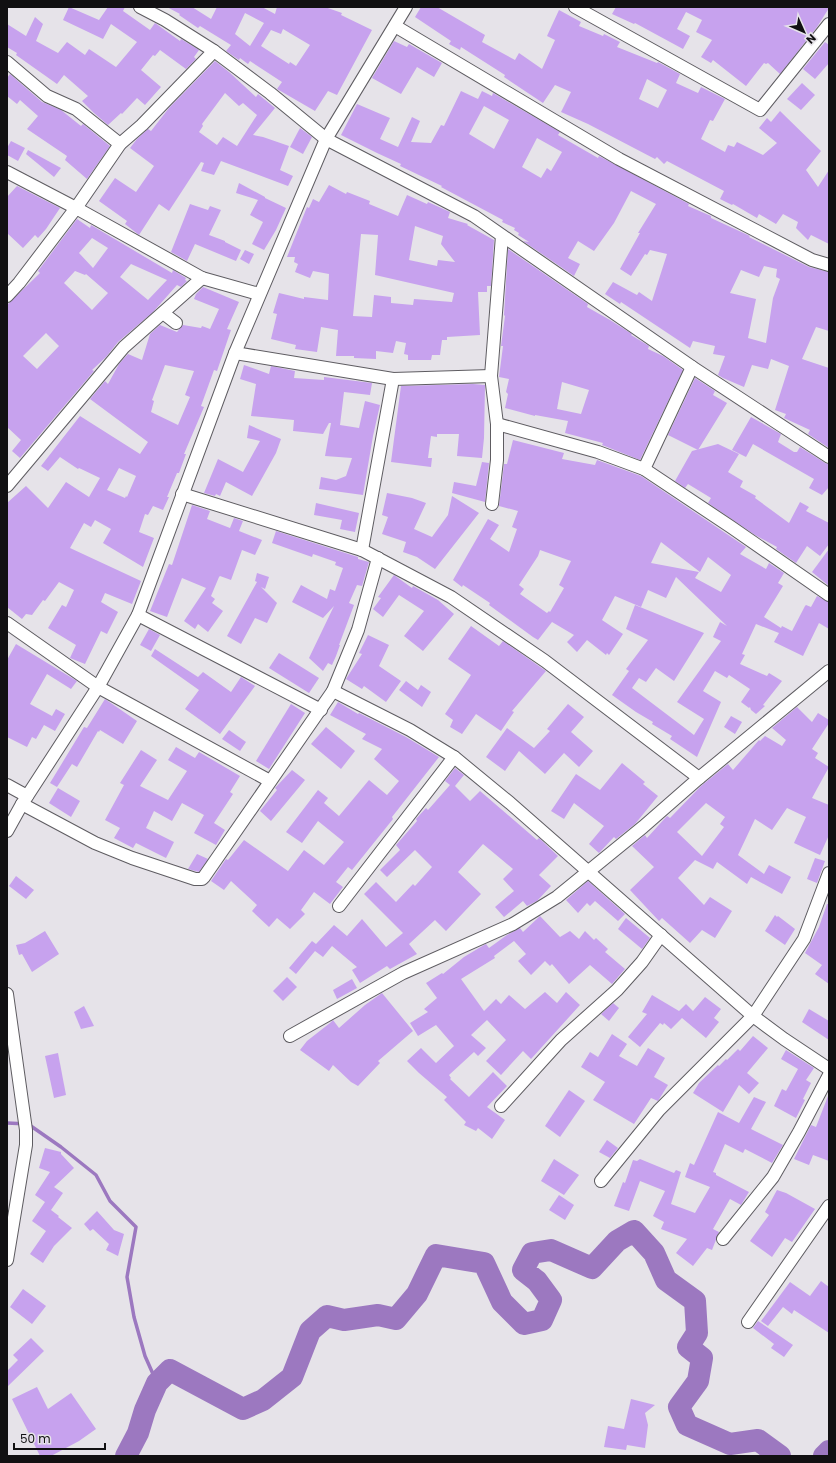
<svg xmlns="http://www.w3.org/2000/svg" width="836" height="1463" font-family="Poppins,sans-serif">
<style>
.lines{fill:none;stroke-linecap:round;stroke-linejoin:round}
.stream{stroke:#9c78c0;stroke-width:3.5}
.river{stroke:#9c78c0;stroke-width:22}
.building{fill:#c7a2ee;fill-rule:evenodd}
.minor-casing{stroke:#5e5c61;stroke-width:14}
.minor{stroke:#fff;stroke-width:12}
</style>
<rect width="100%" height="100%" fill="#e6e3e9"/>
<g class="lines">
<!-- stream -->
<polyline class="stream" points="7,1123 28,1124 61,1147 96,1175 110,1201 136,1227 127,1277 134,1317 145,1356 157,1383"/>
<!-- river -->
<g class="river">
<polyline points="126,1456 138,1433 145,1410 157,1383 170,1370 243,1409 263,1400 292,1377 310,1331 327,1316 344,1320 378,1315 396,1319 417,1294 436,1255 484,1263 502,1302 524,1324 542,1320 551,1300 537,1281 523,1270 532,1253 551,1250 592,1268 617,1241 634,1231 654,1253 666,1280 695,1301 697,1333 688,1347 702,1358 698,1381 679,1407 687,1425 730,1444 758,1440 780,1456"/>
<polyline points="824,1456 829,1451"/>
</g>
</g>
<!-- building -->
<g class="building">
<polygon points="69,7 99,20 108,7 125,7 123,11 150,30 155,23 180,41 181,39 199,50 194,57 196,59 186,69 160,50 155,56 153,55 141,70 161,87 145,105 137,98 122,114 121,113 108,125 94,113 82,101 88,96 64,75 57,84 16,55 17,53 7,47 7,24 26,36 35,17 43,24 36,41 58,53 67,42 85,55 89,49 116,67 137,42 111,24 103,39 63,20"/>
<path d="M167 7H192L211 19 217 7H262L275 14 277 7H325L342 13 341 15 372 30 337 95 328 91 315 111 277 89 282 82 250 61 248 64 240 58 239 60 226 51 231 45 200 26 198 28 179 15 180 14ZM245 13 264 23 250 46 235 34ZM283 29 310 45 296 66 290 62 289 64 261 46 271 30 281 34Z"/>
<path d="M421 7H437L485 35 482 42 515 60 519 53 542 69 555 40 547 36 559 10 581 22 579 26 603 36 604 34 620 42 617 47 657 63 658 62 680 74 676 83 698 93 701 87 725 99 713 121 710 120 701 139 725 152 728 145 734 147 737 142 763 155 777 143 759 128 767 118 771 122 780 111 821 151 806 170 818 187 829 170V244L811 235 808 240 796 228 798 222 783 214 776 224 759 214 757 218 733 204 732 205 720 199 724 191 667 161 664 164 657 157 655 159 588 124 561 112 571 92 555 85 543 103 504 77 505 75 461 47 460 50 449 44 451 41 415 17ZM647 79 667 90 658 108 639 99Z"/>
<polygon points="616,7 829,7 829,8 817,27 780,74 768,63 766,64 764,63 746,86 713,60 711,63 701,57 712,40 696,32 702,20 686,12 677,29 690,36 683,49 635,23 634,24 612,14"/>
<polygon points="394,41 407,47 409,44 442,63 434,77 417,67 401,94 372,78"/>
<polygon points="825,42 829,45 829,63 815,79 803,69"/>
<path d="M215 61 229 72 256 97 258 94 275 108 253 135 263 137 289 146 280 170 293 176 288 186 221 161 214 175 201 171 204 163 201 162 169 211 159 204 139 235 125 224 127 221 99 201 115 178 136 192 154 166 130 148 137 139 148 129 151 131 169 108ZM225 93 239 106 243 103 257 115 237 146 223 137 217 145 199 132 203 126 202 124Z"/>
<polygon points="10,74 42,102 61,110 81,126 83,124 110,146 87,179 65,160 67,156 27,129 38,116 20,100 17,104 7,96 7,78"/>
<polygon points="802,83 815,95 801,110 787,99"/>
<path d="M461 91 478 99 482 91 492 96 493 93 560 132 558 135 598 158 599 156 689 204 688 206 711 216V218L750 236 749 237 809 267 829 272V331L816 327 802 359 829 368V448L808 434 810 430 784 418 786 414 775 410 789 366 771 359 768 369 752 365 744 387 723 378 718 375 725 356 713 354 715 346 693 341 690 348 621 302 620 304 605 294 613 282 637 295 639 292 652 301 667 254 650 250 647 255 645 254 631 276 620 269 640 233H638L656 204 631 191 614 223 594 251 578 241 568 258 580 264 574 276 523 241 529 242 518 235 519 233 514 230 515 228 502 222 503 220 441 187 442 186 400 166 401 164 377 153 341 135 357 104 390 118 380 139 398 147 412 117 420 121 411 142 431 143 441 125 444 126ZM484 106 509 120 494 149 469 134ZM537 138 562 152 551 171 547 168 541 178 522 167ZM764 266 777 269 776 277 780 279 773 298 766 343 748 338 756 299 730 293 741 270 759 277Z"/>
<polygon points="300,128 312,137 303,154 290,147"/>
<polygon points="11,141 25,148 18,161 7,155 7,148"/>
<polygon points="28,150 61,168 54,177 26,154"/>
<polygon points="239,183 265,197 265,198 286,208 276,230 264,250 252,244 263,222 250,215 258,200 236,193"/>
<path d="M329 185 346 194 347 192 370 201 369 204 398 216 407 195 427 204 428 202 450 212 448 218 468 224 467 225 494 240 491 286H487V292H478L480 335 447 337V340H442L440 355H432L431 360H408V355L404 354 406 343 396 341 393 353 376 351V359L354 358V356H336L338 330 321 327 317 352 295 349 296 345 271 339 277 314 273 313 279 293 304 299V297L328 300 329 274 313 271 310 278 295 272 298 264 294 262 295 257H287L307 207 309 208 313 199 319 202ZM415 226 443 236 441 244 455 262 438 260 437 266 409 260ZM361 234 378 235 375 275 454 293 452 302 414 299 413 305 391 303V297L374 295 372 317 353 316Z"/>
<polygon points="17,186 60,208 46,229 38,238 35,235 23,248 7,233 7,197"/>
<polygon points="190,204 208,210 210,206 221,210 209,235 225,241 225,242 241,250 236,261 195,244 187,261 171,252"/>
<path d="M77 219 90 228 91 225 172 273 173 270 186 278 185 280 187 281 181 287 177 285 153 312 118 342 106 357 92 370 94 371 20 458 12 451 21 440 7 427V305L40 273 38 271ZM92 238 108 248 93 268 79 253ZM131 264 167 280 148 300 120 277ZM75 271 85 275 86 274 108 293 92 310 64 283ZM46 333 59 346 37 369 23 356Z"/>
<path d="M508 249 588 304 587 307 610 320 632 334 631 335 649 346 648 349 663 356 683 370 640 460 602 445 603 443 565 433 568 421 535 415V416L505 408 508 394 506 392 509 379 499 377 503 346H501L505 316 504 315ZM562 382 589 390 581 414 557 409Z"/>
<polygon points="245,250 254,254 249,264 240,259"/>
<path d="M203 287 239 302 227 329 231 330 217 371 214 370 201 406 204 407 184 454H186L179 473H177L167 497H169L163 510 153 506 148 515 145 514 139 532 154 538 143 567 103 543 111 529 95 520 91 527 84 523 70 548 141 581 132 604 105 593 101 602 118 612 107 634 101 631 85 664 70 658 76 645 48 628 62 605 66 607 74 590 59 582 45 601 43 600 32 615 26 614 22 619 7 607V503L26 486 48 508 66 482 89 497 100 478 79 468 78 469 60 457 48 471 41 466 80 416 140 454 148 442 90 399 105 381 108 384 119 364 128 354 142 360 150 334 160 325 177 332 183 325 201 328 202 326 210 329 219 309 194 299 196 294ZM165 365 194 371 185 395 190 397 178 425 151 412 154 401 152 400ZM119 468 136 476 127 497 126 496 125 498 107 490Z"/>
<polygon points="244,365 269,374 271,366 295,371 294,378 324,380 324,377 372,383 370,395 344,392 340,425 359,428 365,401 380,405 373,436 363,495 319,489 321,477 336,480 346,476 352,458 325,456 331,423 329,423 323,434 293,431 294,420 251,416 256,384 240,379"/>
<polygon points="695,378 715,391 713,395 727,403 698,450 668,435"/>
<polygon points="473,384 485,385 484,438 482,458 457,456 459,434 437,434 437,437 431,436 428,458 432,458 431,467 391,462 401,386"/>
<polygon points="751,417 781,434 778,442 794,452 797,452 800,447 825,463 829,464 829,487 822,495 809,488 814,479 753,444 746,457 732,450"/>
<polygon points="249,425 281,439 276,453 252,496 226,482 220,496 216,494 215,496 204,493 218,459 243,472 260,441 247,438"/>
<path d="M513 440 564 453 562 459 595 465 597 460 641 476 746 547 740 554 766 569 769 563 784 573 778 583 783 586 764 617 781 628 782 626 792 631 805 606 806 605 811 607 817 596 829 602V629L819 623 803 656 774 642 779 633 756 624 742 654 745 655 740 664 767 676 769 673 782 681 763 705 765 706 756 714 751 710 750 707 749 708 741 702 750 689 729 675 727 678 715 671 703 691 721 702 697 757 670 739 672 736 652 724 653 722 636 712 612 695 629 671 626 669 648 640 626 629 635 605 704 633 674 681 656 668 646 682 639 678 632 688 694 735 704 719 677 702 721 641 713 637 720 622 727 626 676 577 666 598 648 590 641 607 615 596 602 620 623 634 609 655 607 653 606 655 587 640 577 652 567 642 574 635 552 622 538 640 533 637 489 605 490 603 463 585 462 587 453 580 488 519 499 525 490 539 509 552 517 529 512 527 518 511 499 506 504 464H507ZM661 542 700 572 708 557 731 575 721 592 695 578 699 572 651 563ZM540 550 571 561 559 585 564 588 550 612 549 611 547 613 520 594 524 589 519 585 538 556Z"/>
<polygon points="718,444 739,454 728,472 743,481 740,487 756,496 755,498 789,523 800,502 809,507 806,511 829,523 829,544 820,556 807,546 796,563 776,549 777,547 755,535 708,503 711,498 688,484 685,488 675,481 692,451"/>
<polygon points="482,462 489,463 485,502 452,493 454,482 476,486"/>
<polygon points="387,493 412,498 426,503 414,529 432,537 448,515 452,496 479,513 435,569 417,557 403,552 406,542 382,534 388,517 382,515"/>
<polygon points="316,503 359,513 355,532 340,529 342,520 314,515"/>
<polygon points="192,505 210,511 207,519 230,528 234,518 243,521 239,531 262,540 255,555 242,550 231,580 220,576 219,577 211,596 215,599 212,603 223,611 208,632 198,624 195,629 184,621 206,588 182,578 167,617 150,611 169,564 172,565"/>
<polygon points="276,531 358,557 358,559 369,562 362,586 357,585 349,603 354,605 339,645 340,645 336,656 332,665 328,663 323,671 309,658 334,606 323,618 292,602 301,585 327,599 330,589 335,591 343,568 335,565 336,562 313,554 312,557 272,543"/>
<polygon points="829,549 829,586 812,572"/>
<polygon points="257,573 269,577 265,589 261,587 277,603 267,623 255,618 241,644 227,636 257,582 255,581"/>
<polygon points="394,575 412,588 413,586 438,600 454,614 423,651 404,636 424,611 399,595 383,617 373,609 381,598 378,597"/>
<polygon points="471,626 499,646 503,641 546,671 512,711 514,712 501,731 476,714 462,734 450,727 453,720 445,714 471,675 448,659"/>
<polygon points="149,629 160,635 151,651 140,645"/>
<polygon points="368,635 389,645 379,666 401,681 386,702 364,686 362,689 346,679 362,654 359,653"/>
<polygon points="16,644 77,681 71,689 47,674 30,704 52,716 56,709 65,714 55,731 44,725 36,739 32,737 27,747 7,737 7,660"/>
<polygon points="155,649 198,677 203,672 231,692 241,677 255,686 220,734 185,709 199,690 151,656"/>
<polygon points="279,653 319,678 309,693 269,668"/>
<polygon points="406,681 418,690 421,685 431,692 422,707 399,690"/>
<polygon points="105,699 137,721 123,744 100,730 99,732 98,731 77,767 72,764 57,787 50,783 84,727 87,728"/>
<polygon points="338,702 358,714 359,713 406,737 439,757 392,817 393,819 352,870 348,867 336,882 343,887 330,904 314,892 301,910 305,914 290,929 277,918 269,927 252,911 257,905 231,881 224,890 211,881 226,859 228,860 244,840 288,871 304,850 324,865 344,842 318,821 302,843 286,832 318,790 328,798 324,803 339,816 369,780 387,795 399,781 374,759 382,749 362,739 366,734 330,715"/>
<polygon points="291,704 305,713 269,769 256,761"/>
<polygon points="568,704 584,717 571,732 593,751 579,767 564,753 545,774 519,751 505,771 486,757 507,728 534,748 550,731 547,729"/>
<path d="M797 707 812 722 818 713 829 720V723L812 749 818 753 815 758 829 767 812 798 829 805V835L820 855 794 843 806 817 787 808 772 830 755 819 738 855 764 874 769 865 791 877 782 894 751 877 747 884 717 862 713 869 695 860 678 878 704 905 710 897 732 911 715 938 702 930 690 943 662 918 659 921 630 890 654 867 632 846 645 835 647 838 667 816 670 818 701 786 728 764 733 770 759 740 760 741 765 736 782 746 786 740 772 728ZM706 803 725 817 720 824 724 827 702 856 677 832Z"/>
<polygon points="731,716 742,722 735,734 724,727"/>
<polygon points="326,727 355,751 341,769 311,744"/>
<polygon points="229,730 246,742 240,751 222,739"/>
<polygon points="176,747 195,758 199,752 240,776 230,792 233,794 214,823 225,830 216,845 194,833 204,815 182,803 172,821 154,811 146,828 174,842 166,858 136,843 133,848 114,838 120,828 105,820 124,785 120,783 141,750 157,760 140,786 168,800 187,771 168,760"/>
<polygon points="622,763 645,782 643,784 658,796 635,824 616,839 614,837 599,853 589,844 604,826 574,803 564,819 551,811 576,774 600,790"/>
<polygon points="455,768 464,775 455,786 470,801 480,791 537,840 539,838 558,856 539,875 551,886 537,901 527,906 523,901 504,917 495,907 514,891 503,879 513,869 483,844 458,872 481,894 446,931 435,920 409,944 417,954 390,969 387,966 360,983 352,970 357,967 332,946 323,957 315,951 296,974 289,968 312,941 316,944 334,925 347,936 362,919 386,947 403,933 364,894 376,882 396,902 413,884 415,886 432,867 415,850 387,877 380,870 400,850 396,845 417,821 416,819 426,808 428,810 450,785 445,781"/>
<polygon points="292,770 305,780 271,821 260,811 277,790 275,788"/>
<polygon points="58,788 80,801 71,817 49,803"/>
<polygon points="197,854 208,859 199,872 188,869"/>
<polygon points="815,858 825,861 817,883 807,879"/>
<polygon points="16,876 34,890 26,899 9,886"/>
<polygon points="588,881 625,914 618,921 595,901 590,906 587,903 578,913 566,900"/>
<polygon points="827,904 829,904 829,984 815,974 822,965 805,953 819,927"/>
<polygon points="775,915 777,917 778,916 795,929 785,945 765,931"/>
<polygon points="540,916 560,937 570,931 579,939 585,931 594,940 596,938 608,949 605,952 625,969 612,984 590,965 569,984 552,964 550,966 545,961 531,975 518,961 526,954 514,941 494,956 495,958 461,979 484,1011 496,999 501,1004 509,995 525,1009 545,992 557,1003 566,992 580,1005 531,1059 523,1051 501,1075 486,1061 506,1040 487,1020 471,1035 486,1048 478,1056 474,1052 449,1075 451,1078 450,1079 469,1097 493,1072 507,1086 487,1107 505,1120 492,1139 478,1128 476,1131 464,1125 466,1122 444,1100 447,1097 419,1073 407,1061 421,1048 436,1063 454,1046 436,1025 418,1036 410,1023 428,1012 424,1009 437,998 426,983 442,973 443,974 464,957 484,945 486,944 489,948 507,935 520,928 523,932"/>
<polygon points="626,918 650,938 642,949 618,929"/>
<polygon points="45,931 59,954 32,972 22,954 19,955 16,945 25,943"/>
<polygon points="287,977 297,987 283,1001 273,991"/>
<polygon points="352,979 357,988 337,999 333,990"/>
<polygon points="382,993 413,1031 378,1061 380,1063 358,1086 351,1082 333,1065 329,1071 300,1050 307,1041 330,1023 333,1020 339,1028 365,1005"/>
<polygon points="652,995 679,1011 686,1004 693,1011 705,997 721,1009 714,1018 719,1022 706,1038 682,1018 671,1029 664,1023 663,1025 660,1023 640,1047 628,1037 647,1014 642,1012"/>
<polygon points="613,1003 619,1008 609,1021 601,1014"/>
<polygon points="84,1006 94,1026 81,1029 74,1012"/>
<polygon points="809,1009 829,1021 829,1040 802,1022"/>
<polygon points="612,1034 627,1044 619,1056 637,1066 648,1048 665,1058 654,1077 668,1085 658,1101 651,1098 634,1124 593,1100 605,1082 581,1067 590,1052 598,1057"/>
<polygon points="753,1036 768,1048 747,1073 759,1083 749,1094 739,1085 723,1112 693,1093 699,1083 718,1065 719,1066 726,1059 727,1060 738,1049 740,1051"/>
<polygon points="786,1050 814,1068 806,1080 811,1083 803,1099 805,1100 796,1118 774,1106 782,1089 786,1091 798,1069 781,1059"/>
<polygon points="58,1053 66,1095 54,1098 45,1056"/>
<polygon points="569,1090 585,1101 560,1137 545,1126"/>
<polygon points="828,1096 829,1161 813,1155 809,1165 794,1159 811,1125 816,1127"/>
<polygon points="754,1097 766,1102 751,1129 783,1145 772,1163 745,1149 743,1153 725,1144 713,1172 716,1173 716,1175 749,1192 741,1205 730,1199 713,1229 719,1232 712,1250 707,1248 693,1266 676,1253 687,1239 661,1229 664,1222 653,1216 665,1191 640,1181 629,1211 614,1206 623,1182 625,1183 633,1160 637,1161 640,1159 674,1173 676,1170 681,1172 671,1204 695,1213 710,1187 685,1177 690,1163 694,1165 718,1112 739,1123"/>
<polygon points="607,1140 618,1148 610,1158 599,1152"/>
<polygon points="45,1148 61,1152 61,1154 74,1168 54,1187 63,1193 51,1210 59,1216 58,1217 72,1228 54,1246 43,1263 30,1254 46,1231 32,1221 45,1202 35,1195 50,1172 39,1168"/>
<polygon points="554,1159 579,1175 564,1195 541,1181"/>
<polygon points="777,1190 786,1193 815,1209 792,1242 785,1238 772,1257 750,1241 769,1215 765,1212"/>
<polygon points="559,1195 574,1205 565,1220 549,1210"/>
<polygon points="97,1211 114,1230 124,1234 118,1256 106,1250 109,1244 93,1229 90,1231 84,1224"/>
<polygon points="821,1281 829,1287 829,1333 794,1310 792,1314 783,1307 768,1326 761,1321 790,1282 810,1296"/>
<polygon points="23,1289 46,1306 32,1324 10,1307"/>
<polygon points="758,1321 793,1345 784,1357 771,1348 774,1344 753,1328"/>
<polygon points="31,1338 44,1351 7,1387 7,1371 18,1360 13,1355"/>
<polygon points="37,1387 48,1409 71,1393 96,1429 79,1441 51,1456 40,1456 12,1399"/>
<polygon points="631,1399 655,1405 645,1413 648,1425 645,1448 627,1445 626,1450 604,1447 608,1426 624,1429"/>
</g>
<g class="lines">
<!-- minor casing -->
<g class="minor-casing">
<g id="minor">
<polyline points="140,7 165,20 214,51 270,93 326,139 474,216 692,367 829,457"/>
<polyline points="575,7 760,110 829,24"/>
<polyline points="395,26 619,159 812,260 829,265"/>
<polyline points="7,62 47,96 76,109 120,144"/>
<polyline points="7,172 76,208 120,144 142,125 214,51"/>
<polyline points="7,296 19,283 76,208 202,278 259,294"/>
<polyline points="163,313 176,323"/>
<polyline points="235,353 393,379 491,376"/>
<polyline points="497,424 598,452 644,469 731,527 829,595"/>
<polyline points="644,469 692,367"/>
<polyline points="7,486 124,347 202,278"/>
<polyline points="182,494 362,550 451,597 545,661 699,778"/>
<polyline points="492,504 497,460 497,424 491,376 502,236"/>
<polyline points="362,550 393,379"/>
<polyline points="138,615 321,710"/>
<polyline points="7,623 98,687 270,781"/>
<polyline points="333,691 410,730 454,757 510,803 753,1016 784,1039 829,1069"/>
<polyline points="7,785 27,796"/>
<polyline points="22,804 95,843 132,858 195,879 202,879 204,877 333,691 358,630 378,558"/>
<polyline points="7,831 22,804 98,687 138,615 235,353 326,139 406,7"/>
<polyline points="339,906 454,757"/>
<polyline points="7,994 26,1130 26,1145 7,1260"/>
<polyline points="290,1036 403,973 513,924 557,897 643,827 699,778 829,671"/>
<polyline points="501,1106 561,1040 617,990 642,962 661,935"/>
<polyline points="601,1181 659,1110 753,1016 804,939 829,873"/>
<polyline points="723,1239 773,1177 799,1132 829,1075"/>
<polyline points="748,1322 829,1206"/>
</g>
</g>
<!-- minor -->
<use href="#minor" class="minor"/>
</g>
<!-- border -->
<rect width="836" height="1463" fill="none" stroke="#111012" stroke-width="16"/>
<!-- north arrow -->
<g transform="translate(804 32) rotate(135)" stroke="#e6e3e9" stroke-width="3" paint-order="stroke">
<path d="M0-3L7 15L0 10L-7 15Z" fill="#111012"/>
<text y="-6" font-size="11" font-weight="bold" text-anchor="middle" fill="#111012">N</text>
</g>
<!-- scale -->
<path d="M14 1443v6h91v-6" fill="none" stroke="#111012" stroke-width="2"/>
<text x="20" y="1443" font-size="12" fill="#111012" stroke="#e6e3e9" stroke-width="3" paint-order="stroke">50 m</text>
</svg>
